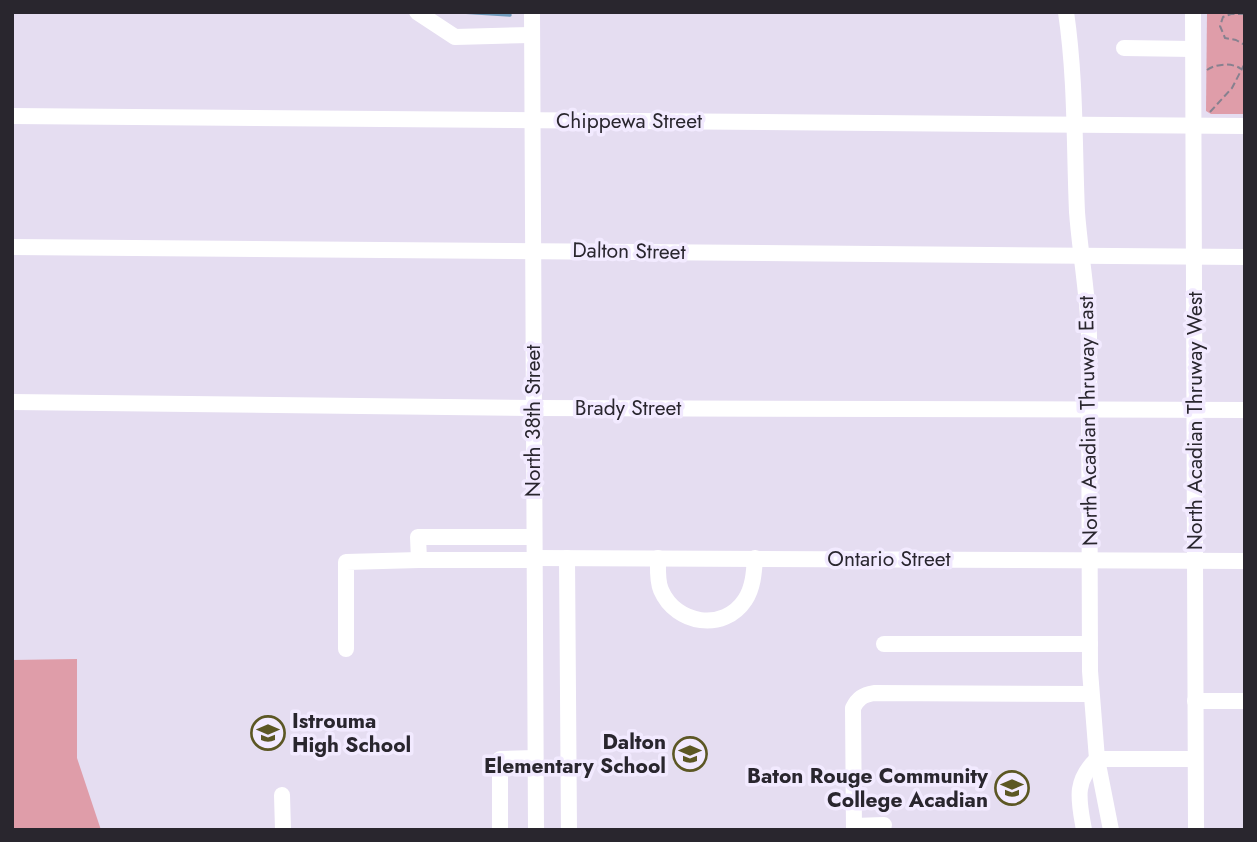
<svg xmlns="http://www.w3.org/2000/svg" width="1257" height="842" font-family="Jost,sans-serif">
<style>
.green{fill:#df9da9}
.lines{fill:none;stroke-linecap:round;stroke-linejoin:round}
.stream{stroke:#729cbd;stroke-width:3.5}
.path{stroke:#87818f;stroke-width:2;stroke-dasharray:7 3.5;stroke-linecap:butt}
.minor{stroke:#fff;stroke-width:16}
.labels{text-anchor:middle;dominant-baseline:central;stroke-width:7;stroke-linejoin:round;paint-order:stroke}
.street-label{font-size:21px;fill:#29262e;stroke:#f2eaff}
.poi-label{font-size:21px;font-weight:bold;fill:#29262e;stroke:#f2eaff;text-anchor:end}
</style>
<rect width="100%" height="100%" fill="#e5ddf1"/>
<!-- green -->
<g class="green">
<polygon points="1207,12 1245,12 1245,114 1211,114 1206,111"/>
<polygon points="77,659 77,758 101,830 12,830 12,660"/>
</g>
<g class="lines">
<!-- stream -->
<polyline class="stream" points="462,12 510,15"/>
<!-- path -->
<g class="path">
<polyline points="1245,14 1231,14 1223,17 1220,26 1225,38 1236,40 1245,45"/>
<path d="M1207 70C1215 64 1232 62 1241 69"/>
<polyline points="1210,112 1232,88 1245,63"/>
</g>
<!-- minor -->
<g class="minor">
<polyline points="417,12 455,37 531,35"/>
<polyline points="532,12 536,830"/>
<path d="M1066 12C1076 81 1074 143 1077 212 1080 253 1088 294 1089 336L1090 671 1097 759 1111 830"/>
<polyline points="1193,12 1196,830"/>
<polyline points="1124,48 1193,49"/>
<polyline points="12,116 1245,126"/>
<polyline points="12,247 1245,257"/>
<polyline points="12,402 533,408 1245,410"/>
<polyline points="533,558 1245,561"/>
<polyline points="567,558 569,830"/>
<path d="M658 558C658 568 657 581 661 590 676 625 724 632 745 600 753 588 754 573 755 558"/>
<polyline points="533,560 419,560 418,537 533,537"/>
<polyline points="884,644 1090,644"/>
<polyline points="346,649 346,562 419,560"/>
<polyline points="1195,701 1245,701"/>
<polyline points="282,795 283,830"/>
<polyline points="854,826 884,825"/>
<polyline points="500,830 500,759 535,758"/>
<path d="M854 830 853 708C858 698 863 695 874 693L1091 694"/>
<path d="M1084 830C1079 801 1073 782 1097 759H1195"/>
</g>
</g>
<!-- icons -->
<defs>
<g id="school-ring" transform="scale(1.75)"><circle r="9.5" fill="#f2eaff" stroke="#5c5724" stroke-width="1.5"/><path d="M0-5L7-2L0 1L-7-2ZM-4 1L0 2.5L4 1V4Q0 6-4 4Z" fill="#5c5724"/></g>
<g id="university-ring" transform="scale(1.75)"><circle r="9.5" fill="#f2eaff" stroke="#5c5724" stroke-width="1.5"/><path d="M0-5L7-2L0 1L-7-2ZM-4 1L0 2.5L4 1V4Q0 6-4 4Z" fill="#5c5724"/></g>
</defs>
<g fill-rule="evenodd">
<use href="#school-ring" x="268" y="733"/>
<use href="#school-ring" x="690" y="754"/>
<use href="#university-ring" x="1012" y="788"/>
</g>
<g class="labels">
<!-- street labels -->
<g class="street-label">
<text x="629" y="121">Chippewa Street</text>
<text transform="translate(629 251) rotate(1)">Dalton Street</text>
<text x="628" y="408">Brady Street</text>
<text transform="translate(533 421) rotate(-90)">North 38th Street</text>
<text transform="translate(1088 421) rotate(-91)">North Acadian Thruway East</text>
<text transform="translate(1195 421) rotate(-90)">North Acadian Thruway West</text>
<text x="889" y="559">Ontario Street</text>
</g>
<!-- poi labels -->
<g class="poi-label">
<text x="292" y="721" text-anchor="start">Istrouma<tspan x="292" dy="24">High School</tspan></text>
<text x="666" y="742">Dalton<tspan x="666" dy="24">Elementary School</tspan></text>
<text x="988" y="776">Baton Rouge Community<tspan x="988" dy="24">College Acadian</tspan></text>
</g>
</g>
<!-- border -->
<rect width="1257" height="842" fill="none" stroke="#29262e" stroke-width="28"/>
</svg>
